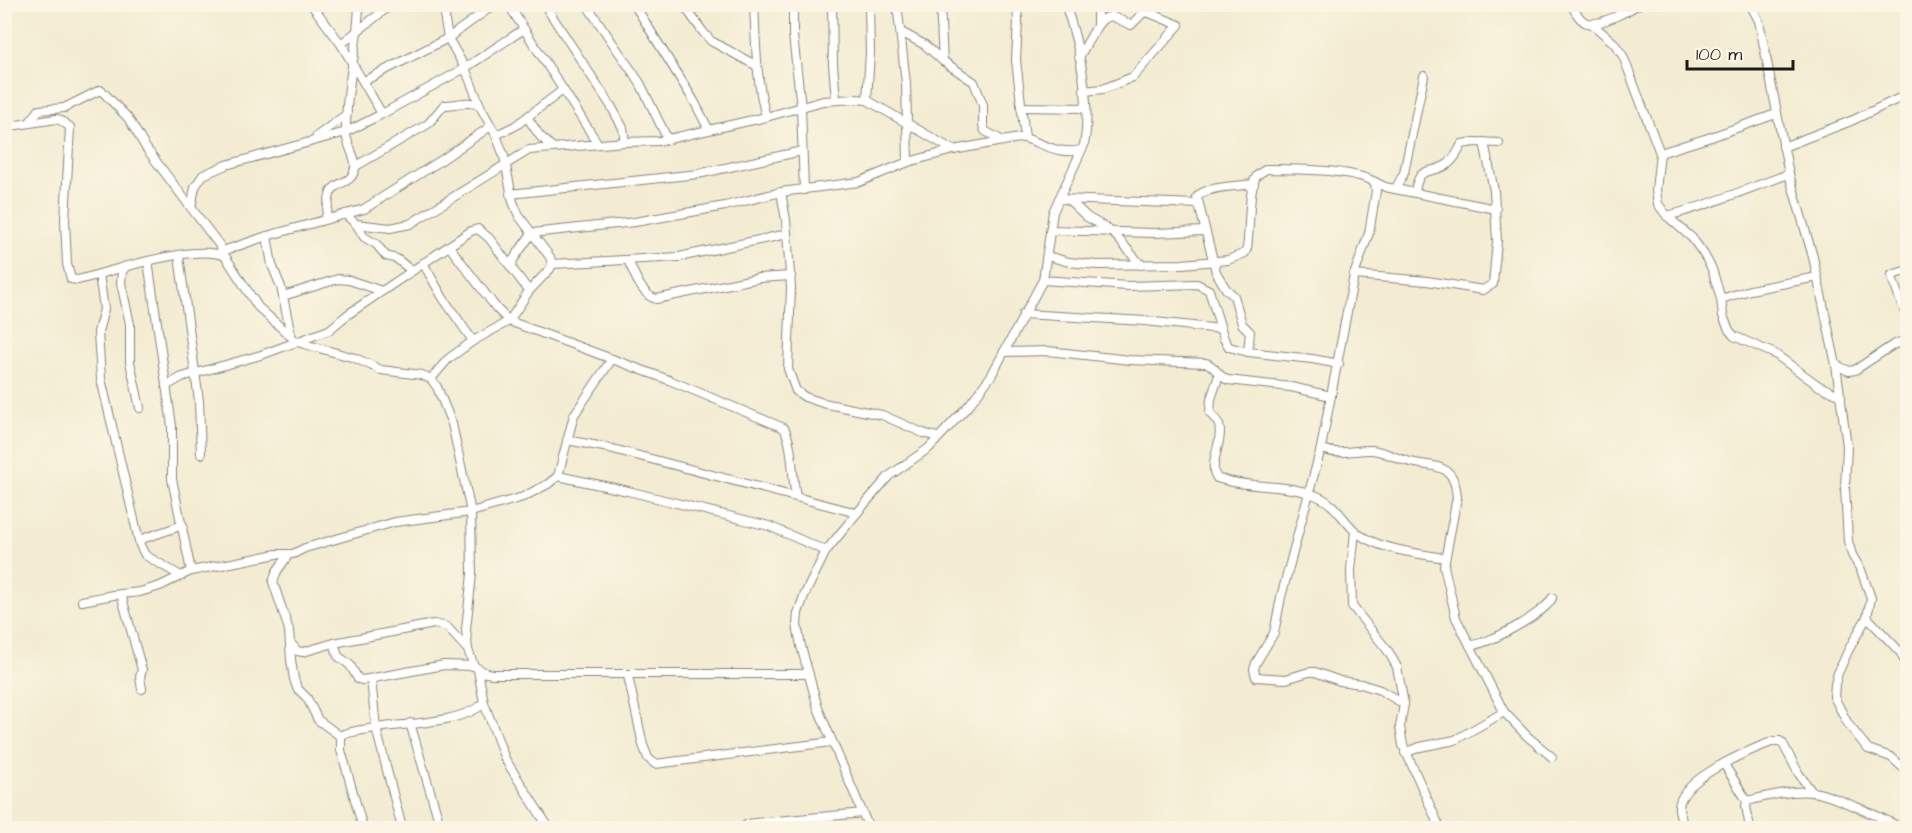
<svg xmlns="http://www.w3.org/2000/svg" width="1912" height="833" font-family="'Architects Daughter',sans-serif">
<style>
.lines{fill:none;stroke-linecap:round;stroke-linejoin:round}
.minor-casing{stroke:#888477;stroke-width:10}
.minor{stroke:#fff;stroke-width:8}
</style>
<rect width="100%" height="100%" fill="#fcf5e5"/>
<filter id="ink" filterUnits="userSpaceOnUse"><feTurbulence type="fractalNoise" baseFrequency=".0167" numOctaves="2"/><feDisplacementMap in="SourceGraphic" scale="12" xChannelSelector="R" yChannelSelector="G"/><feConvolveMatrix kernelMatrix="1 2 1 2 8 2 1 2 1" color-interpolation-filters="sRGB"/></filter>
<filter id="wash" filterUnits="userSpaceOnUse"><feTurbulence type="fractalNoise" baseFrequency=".008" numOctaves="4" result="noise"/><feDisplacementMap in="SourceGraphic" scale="24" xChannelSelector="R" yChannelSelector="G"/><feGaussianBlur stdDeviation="1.35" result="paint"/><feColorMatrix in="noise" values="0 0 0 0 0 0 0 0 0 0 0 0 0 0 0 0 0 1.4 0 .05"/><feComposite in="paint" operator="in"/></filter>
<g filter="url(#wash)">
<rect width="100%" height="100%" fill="#f3ecd2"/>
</g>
<g filter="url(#ink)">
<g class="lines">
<!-- minor casing -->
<g class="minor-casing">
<g id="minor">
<polyline points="311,4 341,44 382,114"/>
<polyline points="508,4 598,144"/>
<polyline points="544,4 611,106 623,128 625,142"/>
<polyline points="586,4 640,83 668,140"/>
<polyline points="634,4 694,101 709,130"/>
<polyline points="683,4 703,32 711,41 757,66"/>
<path d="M754 4C756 43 756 80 766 117"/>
<polyline points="793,4 793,35 801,107 804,190"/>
<polyline points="832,4 833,64 836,100"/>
<polyline points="897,4 906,83 908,162"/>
<polyline points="940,4 943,61"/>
<polyline points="1017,4 1018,21 1016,60 1025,138"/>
<path d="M1571 4C1575 11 1579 20 1587 23 1600 26 1628 11 1639 4"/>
<polyline points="1750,4 1759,21 1789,174 1813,257 1836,365 1847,446 1845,488 1848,541 1852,555 1861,570 1871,598 1867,617 1849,649 1838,673 1835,684 1834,697 1848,724 1868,749 1891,757 1908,772"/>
<polyline points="1591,23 1614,43 1623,56 1660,153 1656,190 1658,204 1667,216 1692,238 1703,253 1712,269 1721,299 1723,316 1729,330 1734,336 1775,354 1819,386 1841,396"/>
<polyline points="901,32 925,45 943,61 974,82 983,105 983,125 985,131 1003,141"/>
<polyline points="341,44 392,4"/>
<polyline points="1079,57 1097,26 1097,4"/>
<polyline points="364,81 448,38 495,4"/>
<polyline points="1084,91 1103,89 1133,77 1179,25 1147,12 1142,14 1131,25 1111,16 1103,19 1097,26"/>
<polyline points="867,100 870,53 869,4"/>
<polyline points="1021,107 1085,108"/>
<polyline points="527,117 540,136 552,147"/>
<polyline points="29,123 39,110 64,108 100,90 103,92 128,118 146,148 220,246 224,255"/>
<path d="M4 127 56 119 60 120 70 127 65 220 67 264 71 279 78 280C112 271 194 243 225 256L258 307 297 342 355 358 381 370 422 375 431 379 437 387 452 424 471 512 472 574 466 629 468 650 474 666 486 673 493 674H809"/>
<polyline points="496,135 515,126 563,90"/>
<polyline points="317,136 347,114"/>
<polyline points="1783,147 1851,121 1908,94"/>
<polyline points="1660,153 1711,137 1776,114"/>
<path d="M356 166 428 124 444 105C457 105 468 100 480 105"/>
<polyline points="1375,182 1385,187 1496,209"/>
<polyline points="1396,188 1404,173 1424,76"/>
<path d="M1415 191C1420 163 1430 176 1448 164 1456 158 1458 151 1462 144L1474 142 1499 143"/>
<polyline points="781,192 786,220 791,287 788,369 796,391 805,397 823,403 882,415 923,433 937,437"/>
<polyline points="510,194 698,174 802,151"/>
<polyline points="1059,199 1199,204"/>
<polyline points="1069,200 1087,217 1106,228 1116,236 1141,265"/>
<polyline points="191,208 195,187 203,175 226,165 346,132 382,114 465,68 524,29"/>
<polyline points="345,214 356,224 364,237 376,244 386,256 397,259 412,271"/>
<path d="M1667 216C1709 206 1748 188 1789 174"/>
<path d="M325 219C329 210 327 196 333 189 340 181 350 183 354 172 359 160 346 145 346 133 345 89 358 48 359 4"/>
<polyline points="356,224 390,228 410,224 529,150 625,142 660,141 766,117 823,101 856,99 867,100 953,150"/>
<polyline points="1051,230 1153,233 1205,231"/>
<polyline points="267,236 272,265 281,287 291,335"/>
<path d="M449 246 497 309 509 321 669 380 784 428C793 444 792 477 796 497"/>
<polyline points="223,251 267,236 364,209 440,161 491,126"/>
<polyline points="179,256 199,401 201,454"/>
<path d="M1047 256 1069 262 1097 265 1182 264 1228 260 1245 253 1247 248C1250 231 1248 190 1256 177 1259 173 1263 171 1267 169 1295 169 1351 169 1375 182L1376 191 1369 233 1354 275 1321 448C1338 457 1354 449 1372 450 1384 451 1395 458 1407 461 1433 469 1454 459 1457 497L1444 566 1456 618 1504 712 1527 736 1552 757"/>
<path d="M628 260C634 273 641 295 656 299L759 278 791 276"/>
<polyline points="148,261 172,426 172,479 191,571"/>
<polyline points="423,263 443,298 473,341"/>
<polyline points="552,264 679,257 787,234"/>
<polyline points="126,266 122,272 121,283 130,324 130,362 140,408"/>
<path d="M512 268 513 260 532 233 635 222 725 206 781 192 859 182 908 162 953 150 1019 138H1025C1045 145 1060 155 1081 150"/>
<polyline points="1908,270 1892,275 1893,281 1908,320"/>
<polyline points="99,274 104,309 98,332 101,379 140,545 145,555 181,576"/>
<polyline points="1354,275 1427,281 1483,290 1493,284 1497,241 1494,191 1484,142"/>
<polyline points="1043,280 1128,286 1197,284 1209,290 1224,339 1229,347 1248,352 1312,359 1339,364"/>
<polyline points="283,296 338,279 349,280 382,291"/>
<polyline points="1721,299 1750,290 1817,277"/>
<polyline points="1023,314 1145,321 1221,329"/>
<path d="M1004 352 1048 351 1130 360 1206 363C1216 366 1218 377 1228 380L1291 387 1331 396"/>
<path d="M1248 352 1250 332 1242 324 1234 296 1226 289 1216 272 1197 197C1205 186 1240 186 1254 184"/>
<polyline points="1836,365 1849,371 1855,370 1893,345 1908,339"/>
<path d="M1219 375 1211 399 1210 413C1213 417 1217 420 1219 425 1224 441 1207 466 1217 478 1249 489 1286 483 1317 496 1334 503 1341 517 1354 530 1373 549 1420 554 1445 558"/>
<polyline points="431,379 448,359 473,341 509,321 529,291 550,269 552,264 550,257 519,216 513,202 504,156 496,135 481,108 465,68 448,38 445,21 446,4"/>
<polyline points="166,386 182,377 261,355 329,330 347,315 471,231 478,229 489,238 529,291"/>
<polyline points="567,440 609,448 857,513"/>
<polyline points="1321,448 1281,597 1274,633 1256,663 1254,669 1256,677 1286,679 1309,672 1315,672 1340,681 1361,684 1380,690 1404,704"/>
<polyline points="558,476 628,491 769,526 826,551"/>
<polyline points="1355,531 1351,570 1352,606 1388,651 1397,667 1404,704 1400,727 1403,745 1440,828"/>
<polyline points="139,540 183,525"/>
<polyline points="289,554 277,571 273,582 289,630 291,660 294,679 297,688 307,698 318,720 340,736"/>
<polyline points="121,594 142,670 140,677 142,689"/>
<polyline points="82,601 113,595 140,592 160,586 191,571 277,554 293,554 305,548 395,522 471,512 523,497 548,484 558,476 574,415 612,359"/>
<polyline points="1867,617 1901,653 1908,668"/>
<polyline points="290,642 297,651 303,652 334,643 434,624 447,627 468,650"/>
<polyline points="334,643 338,656 350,665 358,679 363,680 444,665 474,666"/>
<path d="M1470 645C1486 646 1547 612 1552 598"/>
<polyline points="478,670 484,703 505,759 549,828"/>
<polyline points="1908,673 1908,685"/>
<polyline points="628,676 643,745 648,758 655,764 832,742"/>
<polyline points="371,679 376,728 402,828"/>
<polyline points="410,723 441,828"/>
<polyline points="1405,753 1420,747 1455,740 1504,712"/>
<polyline points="1724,764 1747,801"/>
<path d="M363 828 341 750V735C377 722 458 728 484 703"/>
<polyline points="742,828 748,824 755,823 863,813"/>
<path d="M869 828 818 708 801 646 797 625 798 613 804 596 826 551 857 513 889 476 929 448 969 405 991 376 1043 280 1053 212 1084 145C1092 105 1079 43 1065 4"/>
<path d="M1685 828C1683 822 1678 813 1679 806 1683 777 1750 750 1774 741H1780L1783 744 1799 774 1812 792"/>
<path d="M1750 828 1746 806 1747 801C1767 796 1791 790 1813 792 1826 793 1889 820 1900 828"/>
</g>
</g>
<!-- minor -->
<use href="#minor" class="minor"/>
</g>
</g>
<!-- margin -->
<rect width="1912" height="833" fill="none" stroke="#fcf5e5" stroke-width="24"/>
<!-- scale -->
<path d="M1687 60v9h106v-9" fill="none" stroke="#1c1c1c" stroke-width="3"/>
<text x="1696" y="60" font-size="18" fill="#1c1c1c" stroke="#fcf5e5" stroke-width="4.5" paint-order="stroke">100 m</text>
</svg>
